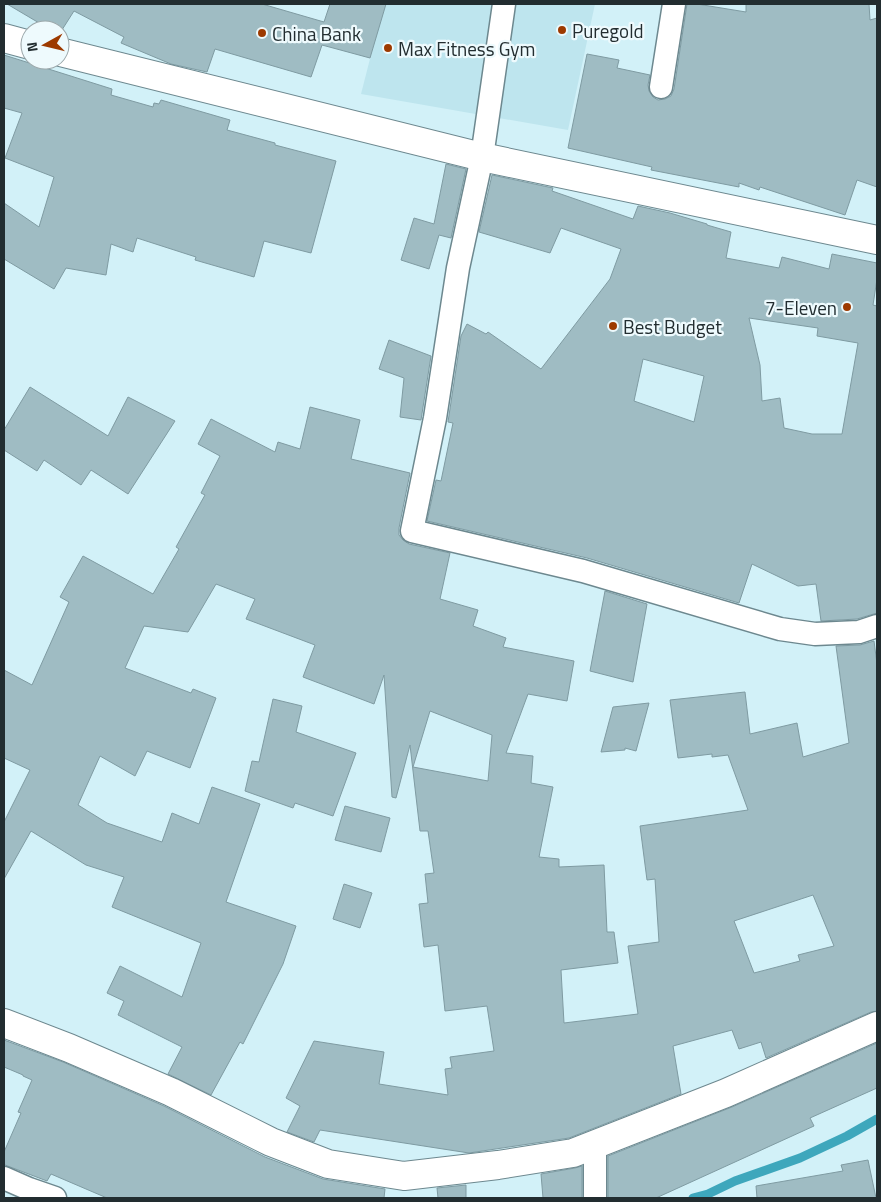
<svg xmlns="http://www.w3.org/2000/svg" width="881" height="1202" font-family="'Titillium Web',sans-serif">
<style>
.built{fill:#bee5ee}
.lines{fill:none;stroke-linecap:round;stroke-linejoin:round}
.stream{stroke:#3ea7bc;stroke-width:9}
.building{fill:#9fbcc3;stroke:#7f9ba2;fill-rule:evenodd}
.minor-casing{stroke:#6d888f;stroke-width:25}
.tertiary-casing{stroke:#6d888f;stroke-width:30}
.minor{stroke:#fff;stroke-width:22}
.tertiary{stroke:#fff;stroke-width:28}
.poi-dot{fill:#9d3a00;stroke:#eefafd;stroke-width:2}
.labels{text-anchor:middle;dominant-baseline:central;stroke-width:4.5;stroke-linejoin:round;paint-order:stroke}
.poi-label{font-size:19px;fill:#222d30;stroke:#eefafd;text-anchor:start}
</style>
<rect width="100%" height="100%" fill="#d2f1f8"/>
<!-- built -->
<polygon class="built" points="384,4 595,4 568,130 361,94"/>
<g class="lines">
<!-- stream -->
<polyline class="stream" points="693,1198 708,1194 735,1181 800,1158 847,1136 877,1119"/>
</g>
<!-- building -->
<g class="building">
<polygon points="7,4 262,4 324,22 330,4 386,4 370,58 322,45 311,77 215,49 207,72 171,64 121,43 124,37 74,11 60,33 60,30 51,30"/>
<polygon points="687,4 697,4 746,12 746,4 869,4 870,20 877,18 877,187 857,180 845,215 760,187 759,190 739,183 739,187 651,170 652,167 568,148 587,54 619,60 617,68 650,75 648,85 649,91 653,97 658,100 665,99 671,96 674,89"/>
<polygon points="4,55 112,89 111,95 153,107 154,103 159,104 161,100 230,120 227,130 275,143 275,145 336,161 311,253 264,241 254,277 195,260 196,257 137,238 133,252 111,244 106,275 66,268 54,289 4,259 4,203 39,227 54,177 5,158 22,113 4,108"/>
<polygon points="446,164 466,169 451,238 439,235 429,269 401,260 414,218 434,224"/>
<path d="M492 175 553 188 552 191 633 219 638 206 670 213 707 224V225L731 232 726 258 779 268 782 257 829 269 832 254 877 263V279L873 305 877 306V613L857 619 821 621 816 584 798 586 752 564 739 603 587 558 427 521 436 480 441 481 453 423 448 422 461 336 467 324 486 334 488 332 541 369 610 279 621 249 561 228 550 253 479 232ZM749 318 818 328 817 336 858 343 842 434H812L784 428 780 398 762 401 760 365ZM643 359 704 376 694 422 634 401Z"/>
<polygon points="389,340 431,356 421,420 400,417 404,378 379,369"/>
<polygon points="30,387 108,436 128,397 175,421 128,494 91,470 81,485 44,460 37,471 4,450 4,430"/>
<path d="M310 407 360 420 351 459 410 473 399 528V535L403 540 409 544 450 553 440 599 478 610 473 626 506 638 503 647 574 661 567 701 528 694 506 753 533 756 531 783 553 787 539 857 559 859V867L604 865 607 932H614L618 963 561 970 564 1023 638 1014 628 946 659 942 655 879 647 880 640 826 748 810 728 755 712 757V754L678 758 670 700 745 692 750 734 797 723 803 757 849 743 836 646 860 645 874 641 877 664V1011L871 1012 766 1058 761 1042 739 1049 732 1030 673 1046 681 1094 569 1138 469 1153 320 1130 314 1142 287 1132 300 1106 286 1098 314 1041 384 1052 379 1084 448 1095 445 1069 452 1068 450 1057 494 1051 487 1006 445 1011 438 945 424 947 419 904 428 903 425 874 434 873 428 831H420L410 745 396 798 392 797 384 675 374 704 303 677 315 645 246 619 255 599 216 584 188 632 144 626 125 668 191 693 193 689 216 698 190 768 147 751 135 776 100 756 78 805 107 823 162 842 172 813 199 824 212 787 260 804 226 902 296 926 283 964 243 1044 240 1042 211 1095 168 1074 182 1047 118 1015 124 1001 107 993 120 966 182 997 201 943 112 907 124 877 86 865 31 831 4 879V822L30 770 4 758V670L32 685 69 602 60 597 83 556 153 594 179 549 176 547 205 495 201 493 220 456 198 444 211 419 275 452 278 442 300 449ZM430 711 492 735 488 781 413 767ZM813 895 834 946 798 955 800 961 754 973 734 921Z"/>
<polygon points="605,591 647,604 633,682 590,671"/>
<polygon points="273,699 302,706 296,732 356,753 333,816 295,803 293,808 245,791 252,761 259,762"/>
<polygon points="649,703 636,751 625,748 625,750 601,752 613,707"/>
<polygon points="345,806 390,818 381,852 335,840"/>
<polygon points="344,884 372,893 360,928 333,919"/>
<polygon points="4,1040 63,1062 164,1106 265,1157 323,1179 385,1189 384,1198 107,1198 51,1174 47,1181 5,1165 4,1165 4,1152 21,1113 18,1112 32,1080 23,1076 23,1075 4,1067"/>
<polygon points="877,1043 877,1088 810,1118 814,1126 656,1198 608,1198 608,1156 732,1107"/>
<polygon points="868,1160 876,1198 757,1198 756,1186 843,1171 841,1165"/>
<polygon points="582,1166 582,1198 543,1198 541,1174 575,1168"/>
<polygon points="466,1185 466,1198 438,1198 437,1188"/>
</g>
<g class="lines">
<!-- minor casing -->
<g class="minor-casing">
<g id="minor">
<polyline points="504,4 482,157 458,268 435,418 412,531 583,571 780,629 815,634 859,632 877,626"/>
<polyline points="661,87 674,4"/>
<polyline points="4,1178 29,1189 55,1198"/>
<polyline points="595,1198 595,1145"/>
</g>
</g>
<!-- tertiary casing -->
<g class="tertiary-casing">
<g id="tertiary">
<polyline points="4,38 30,45"/>
<polyline points="60,52 482,157 877,240"/>
<polyline points="4,1023 69,1048 171,1092 271,1142 328,1164 404,1176 498,1165 573,1153 726,1093 877,1026"/>
</g>
</g>
<!-- minor -->
<use href="#minor" class="minor"/>
<!-- tertiary -->
<use href="#tertiary" class="tertiary"/>
</g>
<!-- markers -->
<g class="poi-dot">
<circle cx="562" cy="30" r="5"/>
<circle cx="262" cy="33" r="5"/>
<circle cx="388" cy="48" r="5"/>
<circle cx="847" cy="307" r="5"/>
<circle cx="613" cy="326" r="5"/>
</g>
<g class="labels">
<!-- poi labels -->
<g class="poi-label">
<text x="572" y="30">Puregold</text>
<text x="272" y="33">China Bank</text>
<text x="398" y="48">Max Fitness Gym</text>
<text x="837" y="307" text-anchor="end">7-Eleven</text>
<text x="623" y="326">Best Budget</text>
</g>
</g>
<!-- border -->
<rect width="881" height="1202" fill="none" stroke="#222d30" stroke-width="10"/>
<!-- north arrow -->
<g transform="translate(45 45) rotate(262)"><circle r="24" fill="#eefafd" stroke="#9ca8ab"/>
<path d="M0-4L9 19L0 12L-9 19Z" fill="#9d3a00"/>
<text y="-8" font-size="14" font-weight="bold" text-anchor="middle" fill="#222d30">N</text>
</g>
</svg>
